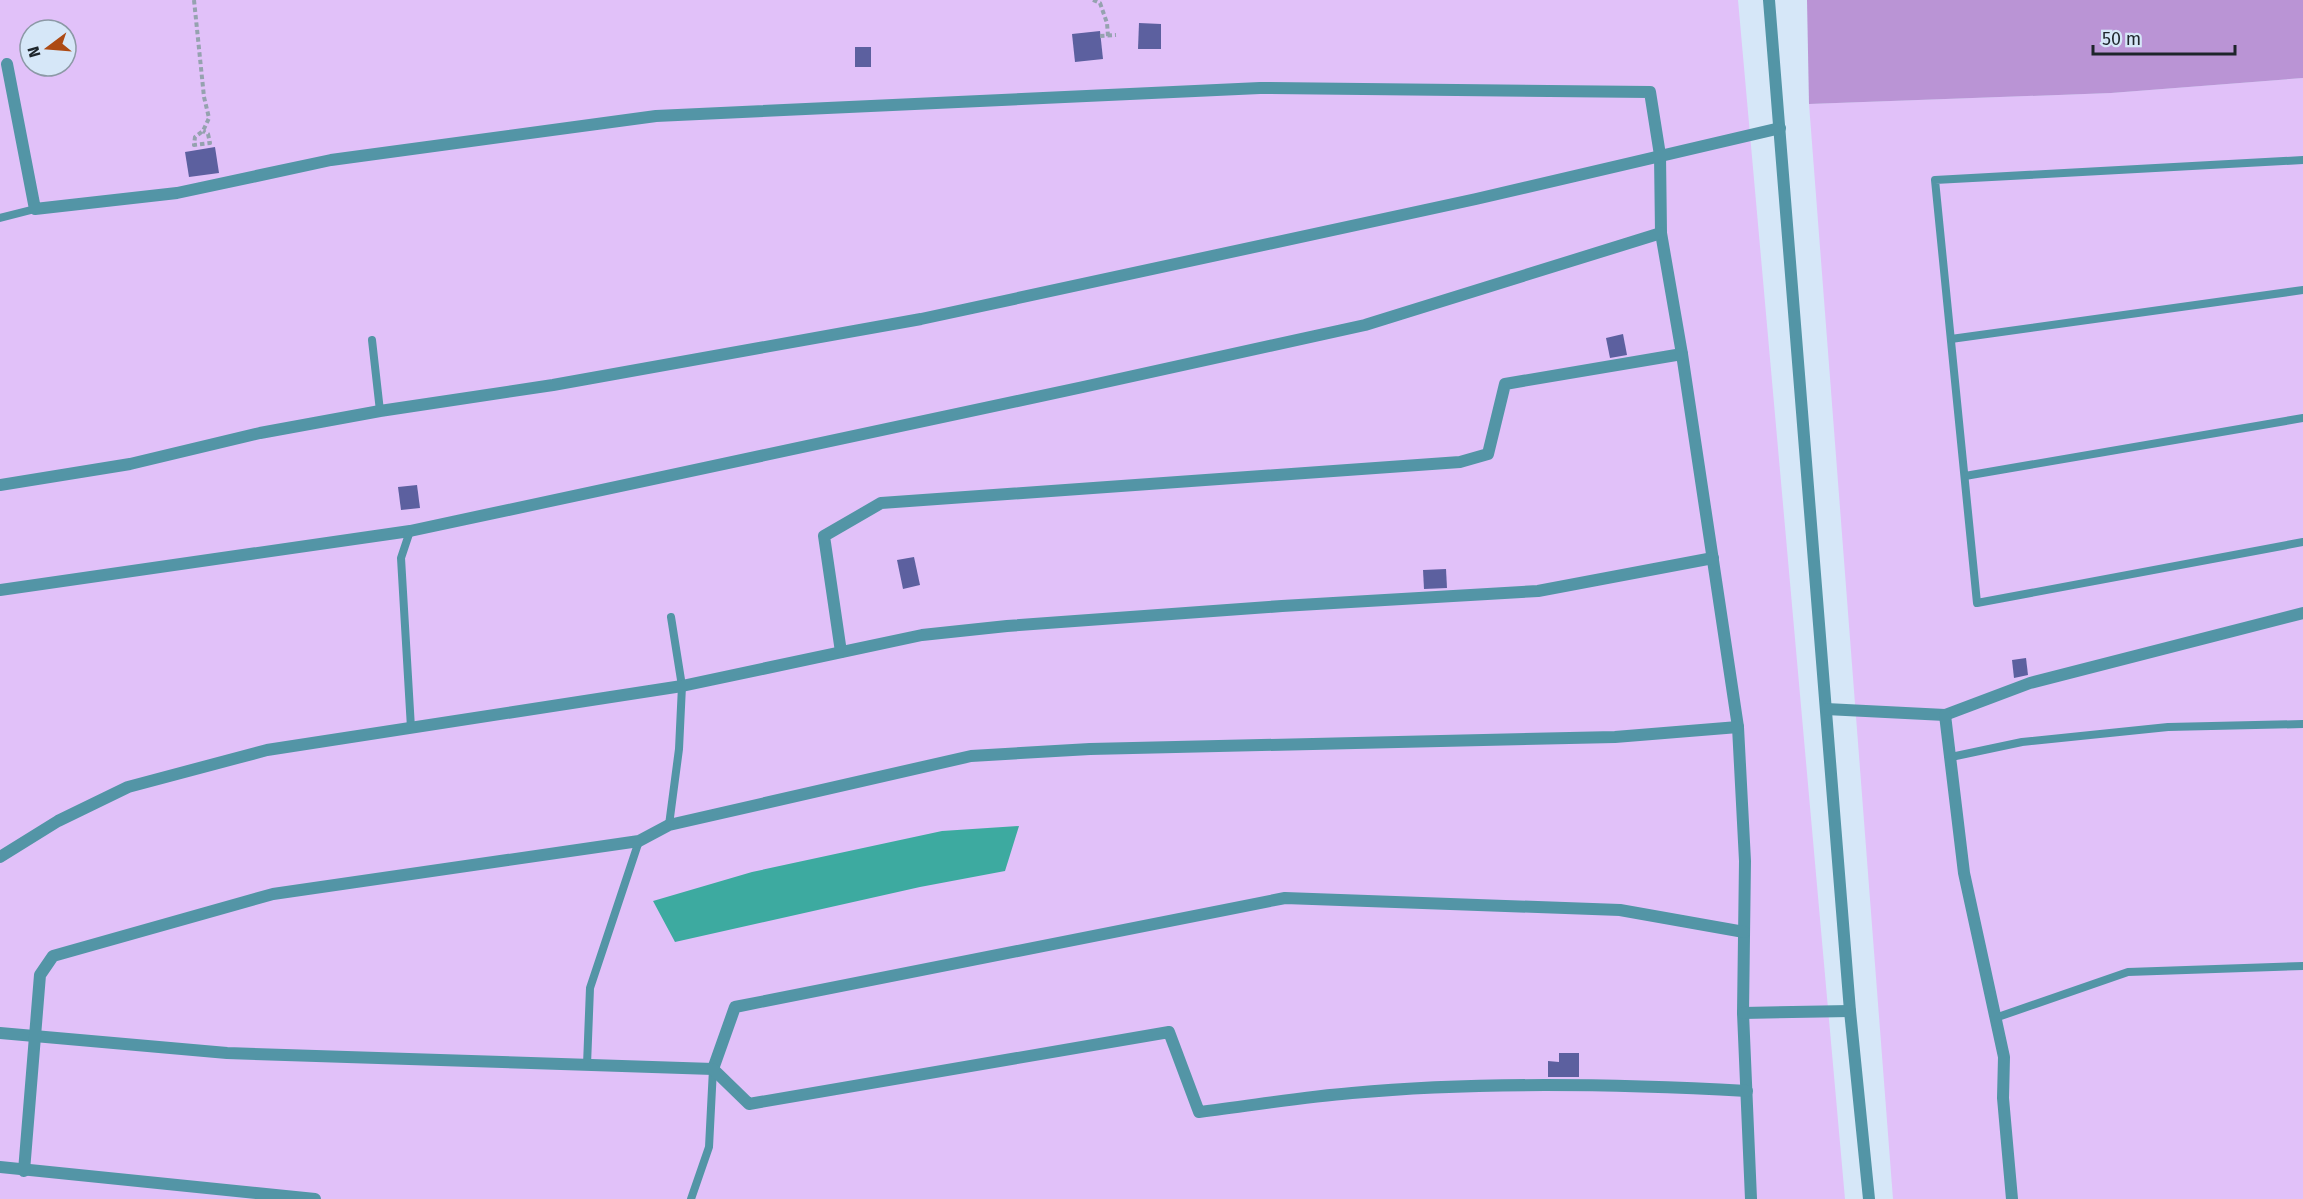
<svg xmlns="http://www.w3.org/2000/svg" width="2303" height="1199" font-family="'Fira Sans',sans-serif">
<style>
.green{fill:#e1c1f9;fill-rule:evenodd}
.forest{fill:#ba94d5}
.water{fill:#3daaa0}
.building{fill:#5c609f}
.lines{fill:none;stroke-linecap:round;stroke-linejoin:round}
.path{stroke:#95a2af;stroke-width:4;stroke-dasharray:4.5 3;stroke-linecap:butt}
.lane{stroke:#5395a6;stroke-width:8}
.street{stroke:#5395a6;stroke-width:12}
</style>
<rect width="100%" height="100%" fill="#d6e7f8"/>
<!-- green -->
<g class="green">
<path d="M0 0H1738L1845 1199H0ZM30 30H66V66H30Z"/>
<polygon points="2303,78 2303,1199 1893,1199 1809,104 2111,93"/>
</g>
<!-- forest -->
<polygon class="forest" points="1807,0 2303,0 2303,78 2111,93 1809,104"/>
<!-- water -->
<polygon class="water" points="1019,826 1005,871 920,887 675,942 653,901 752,872 942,831"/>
<!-- building -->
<g class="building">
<polygon points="1139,23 1161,24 1161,49 1138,49"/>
<polygon points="1100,31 1103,59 1075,62 1072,34"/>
<rect x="855" y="47" width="16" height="20"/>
<polygon points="215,147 219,173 189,177 185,152"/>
<polygon points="1623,334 1627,355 1610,358 1606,338"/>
<polygon points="417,485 420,508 401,510 398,487"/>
<polygon points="914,557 920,585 903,589 897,560"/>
<polygon points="1446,569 1447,588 1424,589 1423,570"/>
<polygon points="2026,658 2028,675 2014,678 2012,660"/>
<polygon points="1559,1053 1579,1053 1579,1077 1548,1077 1548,1061 1559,1062"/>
</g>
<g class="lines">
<!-- path -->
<g class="path">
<polyline points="194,0 204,97 209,118 203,131 195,137 194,145 210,143 208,134 203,131"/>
<polyline points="1093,0 1100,3 1107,23 1108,36"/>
<polyline points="1100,36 1116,35"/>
</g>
<!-- lane -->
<g class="lane">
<polyline points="2303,160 1935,180 1977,603 2303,542"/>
<polyline points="0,218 35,209"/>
<polyline points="1951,339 2303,290"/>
<polyline points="372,340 380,411"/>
<polyline points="1965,476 2303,418"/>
<polyline points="410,531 401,558 411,728"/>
<polyline points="1951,757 2022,742 2168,727 2303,724"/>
<polyline points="669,825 679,749 682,686 671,617"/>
<polyline points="1995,1018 2128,972 2303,966"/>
<polyline points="587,1065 590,988 639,841"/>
<polyline points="691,1199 709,1147 713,1069"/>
</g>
<!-- street -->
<g class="street">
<polyline points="1769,0 1850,1011 1869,1199"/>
<polyline points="7,64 35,209 177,193 331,160 656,116 1260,88 1650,92 1660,155 1661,233 1682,354 1738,727 1745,861 1743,1013 1751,1199"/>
<polyline points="0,485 130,464 260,433 380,411 553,385 921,319 1476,199 1780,128"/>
<polyline points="0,590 410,531 1083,387 1365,325 1661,233"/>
<polyline points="841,652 824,536 881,503 1460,462 1488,454 1505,384 1682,354"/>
<polyline points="1826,709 1945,715 2030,683 2303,613"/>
<polyline points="1945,715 1964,873 2004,1057 2003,1098 2012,1199"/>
<polyline points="0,857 58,821 128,787 267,750 682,686 922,635 1007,626 1282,606 1538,591 1713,558"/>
<polyline points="1743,1013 1850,1011"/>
<polyline points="0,1033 227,1053 713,1069 735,1007 1285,898 1620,910 1744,932"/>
<path d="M713 1069 749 1104 1169 1032 1199 1112C1250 1106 1301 1097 1352 1093 1481 1081 1618 1084 1747 1091"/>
<polyline points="0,1167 315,1199"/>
<polyline points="24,1171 40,975 53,956 273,894 639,841 669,825 971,756 1090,749 1615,737 1738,727"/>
</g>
</g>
<!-- north arrow -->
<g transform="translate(48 48) rotate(254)"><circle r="28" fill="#d6e7f8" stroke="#8c99a6" stroke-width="1.5"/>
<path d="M0-4.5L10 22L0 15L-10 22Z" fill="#ad4a14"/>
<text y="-9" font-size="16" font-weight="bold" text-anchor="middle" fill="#1e252b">N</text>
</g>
<!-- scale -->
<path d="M2093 45v9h142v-9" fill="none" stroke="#1e252b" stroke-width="3"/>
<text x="2102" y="45" font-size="18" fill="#1e252b" stroke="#d6e7f8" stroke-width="4.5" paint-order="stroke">50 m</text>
</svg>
